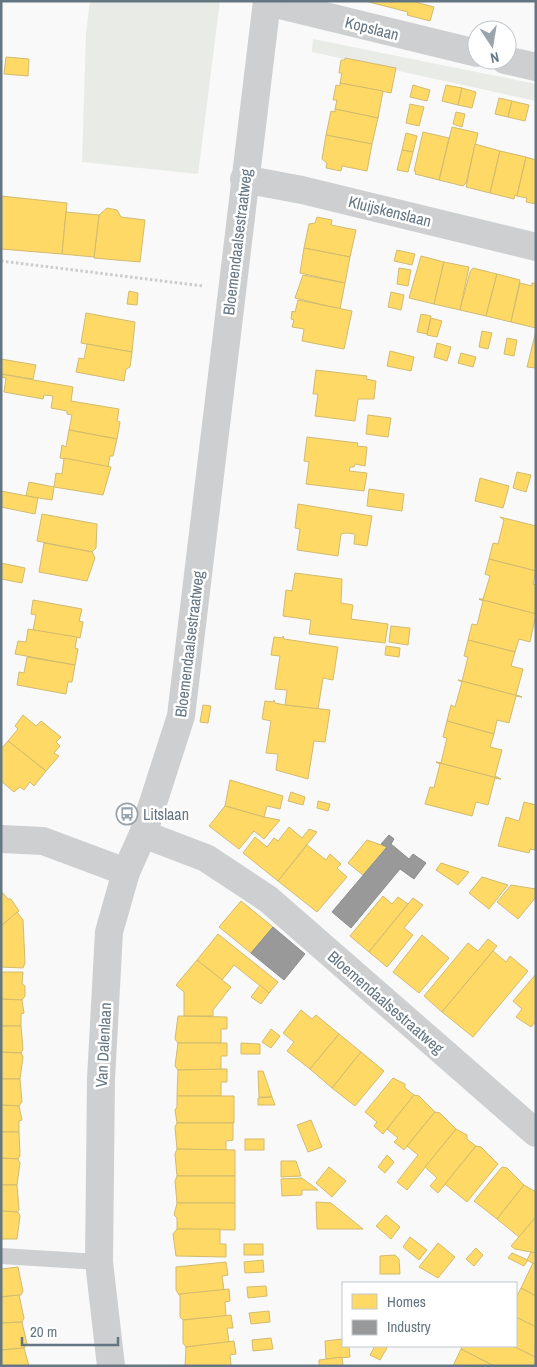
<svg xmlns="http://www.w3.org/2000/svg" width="537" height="1367" font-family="'Archivo Narrow',sans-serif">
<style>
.green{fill:#e8ebe6}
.homes{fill:#ffd966;stroke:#d1bb6f}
.industry{fill:#999;stroke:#898e92}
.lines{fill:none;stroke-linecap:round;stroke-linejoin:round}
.path{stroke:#cbcccd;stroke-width:3;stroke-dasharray:2.5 2.5;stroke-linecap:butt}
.service{stroke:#cecfd0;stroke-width:16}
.minor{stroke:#cecfd0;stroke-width:28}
.tertiary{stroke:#cecfd0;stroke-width:28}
.labels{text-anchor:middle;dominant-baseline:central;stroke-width:5;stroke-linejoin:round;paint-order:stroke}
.street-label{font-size:16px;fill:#657683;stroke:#fff}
.poi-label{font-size:16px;fill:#657683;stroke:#fff;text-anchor:start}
</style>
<rect width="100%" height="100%" fill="#f9f9f9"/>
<!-- green -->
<g class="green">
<polygon points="90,1 220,1 198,174 82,162 86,34"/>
<polygon points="313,39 536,84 536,101 312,52"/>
</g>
<!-- homes -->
<g class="homes">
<polygon points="365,1 412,1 434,7 430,21 407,15 408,12"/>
<polygon points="6,57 29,59 28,76 4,74"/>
<polygon points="345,58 396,68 391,93 340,83 342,73 339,73 341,60 345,60"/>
<polygon points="340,83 383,91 378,118 335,109 337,100 333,100 336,85 340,86"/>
<polygon points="413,85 430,90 427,101 410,97"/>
<polygon points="446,85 462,88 458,105 442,101"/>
<polygon points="462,88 476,92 472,108 458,105"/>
<polygon points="499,98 512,101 508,117 495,114"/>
<polygon points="512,101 529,105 525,121 508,117"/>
<polygon points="410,104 424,107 419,126 406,123"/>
<polygon points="335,109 378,118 372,144 326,135 331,111 335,112"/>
<polygon points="456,112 465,114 462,127 453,124"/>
<polygon points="452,127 478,133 466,183 463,186 439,180"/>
<polygon points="423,132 449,138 439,180 415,174 416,171 414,171"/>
<polygon points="406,133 417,136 413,152 402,150"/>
<polygon points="326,135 372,144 367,171 342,166 341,171 326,168 327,163 322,159"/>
<polygon points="475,144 500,151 490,193 466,187"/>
<polygon points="402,150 413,152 408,172 397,170"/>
<polygon points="500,151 526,157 517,196 515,195 514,199 490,193"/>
<polygon points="526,157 536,160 536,204 526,202 527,198 517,196"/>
<polygon points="1,196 67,203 62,254 1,249"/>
<polygon points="107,208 117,210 121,217 145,220 140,262 94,258 99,215"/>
<polygon points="66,212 99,215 94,257 62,254"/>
<polygon points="317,217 332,220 331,225 356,230 350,257 304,248 309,224 315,223"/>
<polygon points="304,248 350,257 345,283 300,273"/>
<polygon points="397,250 415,254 412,265 394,261"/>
<polygon points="421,256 444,262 434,304 409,298"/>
<polygon points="444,262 469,267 460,310 434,304"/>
<polygon points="399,268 411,270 408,286 397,284"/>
<polygon points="473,268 497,274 486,316 460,310 470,272"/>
<polygon points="497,274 520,280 511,322 486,316"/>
<polygon points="303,275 345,283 340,309 295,298"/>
<polygon points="520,283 532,286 532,283 536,283 536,328 511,322"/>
<polygon points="129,291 138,293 137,305 127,304"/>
<polygon points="391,292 404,295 401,310 388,307"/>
<polygon points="298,300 352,311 344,349 302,341 304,329 292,327 294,320 291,319 292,311 295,312"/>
<polygon points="86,313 135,322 132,352 81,343"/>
<polygon points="421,314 431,316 427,334 417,332"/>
<polygon points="431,318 442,321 437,337 427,335"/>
<polygon points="482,331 492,333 488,349 479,347"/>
<polygon points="536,331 536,368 527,367"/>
<polygon points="507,338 517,340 514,356 504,354"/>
<polygon points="437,343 451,347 447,361 434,357"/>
<polygon points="87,344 132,352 130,367 126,369 124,381 76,372 79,358 84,359"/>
<polygon points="390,351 414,357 411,371 387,366"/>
<polygon points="461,353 476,357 473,367 458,363"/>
<polygon points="1,359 36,365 33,379 1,374"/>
<polygon points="316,370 367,376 366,379 376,381 374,399 358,399 355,421 315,416 318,394 313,394"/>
<polygon points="1,374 73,387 71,401 119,409 117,421 120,422 117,439 69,430 72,415 67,414 67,411 51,408 53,396 44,395 43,399 4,392 6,378 1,377"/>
<polygon points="368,415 391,418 388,437 366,434"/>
<polygon points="69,430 117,439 113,456 110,456 108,467 60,458 62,445 66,447"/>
<polygon points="307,437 358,443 357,446 367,447 365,466 355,464 354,467 350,467 349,471 367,473 364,491 306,484 309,462 304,461"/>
<polygon points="64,458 111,467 103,495 54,487 56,473 62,474"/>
<polygon points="517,472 531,475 526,492 513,488"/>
<polygon points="480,478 509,486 503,508 475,501"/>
<polygon points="29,482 54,487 52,500 26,496"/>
<polygon points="369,489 404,494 402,511 367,506"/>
<polygon points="1,491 38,498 35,514 1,507"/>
<polygon points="298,504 372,516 367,546 354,544 355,534 346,533 341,534 338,556 297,550 300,529 295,528"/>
<polygon points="42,514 97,524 96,548 92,552 37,541"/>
<polygon points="500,517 536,526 536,571 489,559 493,543 498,544 504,520"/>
<polygon points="44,543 92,552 95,558 87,581 39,572"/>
<polygon points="489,559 536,571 533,584 536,585 536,614 479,599 483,599 490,576 485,574"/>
<polygon points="1,563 25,568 22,583 1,579"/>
<polygon points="295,573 342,579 341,603 353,605 351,619 388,624 385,643 309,634 311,620 283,616 286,590 292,591"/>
<polygon points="479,599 536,614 530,642 519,639 515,652 468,640 472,624 477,625 483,601"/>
<polygon points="33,600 82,609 79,621 83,622 80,638 33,630 36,615 31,614"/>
<polygon points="391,626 410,628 408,645 389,642"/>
<polygon points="28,629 77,637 75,648 78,649 75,665 15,654 18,641 26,642"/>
<polygon points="283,636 284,639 338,647 333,680 323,678 318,709 285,705 287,690 275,689 280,656 271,655 274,637 283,638"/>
<polygon points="468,640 515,652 511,666 523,669 516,695 522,697 458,680 462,681 468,657 464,656"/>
<polygon points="386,646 400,648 399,657 385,655"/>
<polygon points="27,657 75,665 72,682 68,682 66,694 17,685 19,672 24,673"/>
<polygon points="458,680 522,697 516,696 509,723 497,720 494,734 447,721 451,705 455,707 462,682"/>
<polygon points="274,700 275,703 285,705 330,710 325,742 314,741 308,779 276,770 278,754 266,753 271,721 262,719 265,701 273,702"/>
<polygon points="203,705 211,706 208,723 200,722"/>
<polygon points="23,715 36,726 41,721 61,737 56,742 60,746 54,753 59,756 46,771 8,741 18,729 15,726"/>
<polygon points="447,721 494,734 490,747 502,750 495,776 501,779 436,762 441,763 447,738 443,737"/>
<polygon points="8,741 46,771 34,786 30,782 24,790 20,787 14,792 1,781 1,749"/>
<polygon points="436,762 501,779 495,778 488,805 476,802 472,816 425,804 430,787 434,788 440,764"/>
<polygon points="230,780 283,796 280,809 267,806 264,817 225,806"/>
<polygon points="291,792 305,797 303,805 288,801"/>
<polygon points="318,801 330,804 328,811 317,808"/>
<polygon points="524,802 536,805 536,850 530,849 529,853 498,846 506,817 519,821"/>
<polygon points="225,806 264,817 280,820 264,839 254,831 239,849 209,826"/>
<polygon points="289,827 302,838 309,829 317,832 278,881 243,853 255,837 267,847 274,838 278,841"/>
<polygon points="367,840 387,847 363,875 348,863"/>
<polygon points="307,845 326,860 330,854 341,864 337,868 347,877 317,912 278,881"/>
<polygon points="441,863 469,872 458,885 436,870"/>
<polygon points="482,877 508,885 489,909 469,893"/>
<polygon points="511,885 536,889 536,897 518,919 497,902"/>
<polygon points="1,891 8,899 11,899 19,911 1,926"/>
<polygon points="383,896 392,904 398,897 408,904 369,952 350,936"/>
<polygon points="413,898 423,905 404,928 413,935 387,967 369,952"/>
<polygon points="241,901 273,927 251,953 219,927"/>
<polygon points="17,912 23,920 25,963 23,968 1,967 1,926"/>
<polygon points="218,934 278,982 269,993 234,965 222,980 197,960"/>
<polygon points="422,935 449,958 419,993 393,972"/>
<polygon points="488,939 497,946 442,1012 424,996 468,943 478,951"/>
<polygon points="493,951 506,962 510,956 528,971 473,1037 442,1012"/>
<polygon points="197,960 231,987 213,1010 213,1016 184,1016 184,992 176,985"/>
<polygon points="1,972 23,972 22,984 25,986 25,996 22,1000 1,999"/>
<polygon points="536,974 536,1021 531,1027 516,1017 522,1009 513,1001"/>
<polygon points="260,985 269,993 261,1004 251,997"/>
<polygon points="1,999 22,1000 24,1013 21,1014 21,1026 1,1026"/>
<polygon points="301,1010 312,1019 316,1015 339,1034 310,1069 287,1051 294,1042 283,1033"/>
<polygon points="178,1016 227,1017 227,1029 221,1029 221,1043 178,1043 175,1039"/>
<polygon points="1,1026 21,1026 23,1049 21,1053 1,1052"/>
<polygon points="271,1029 280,1036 271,1048 262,1042"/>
<polygon points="339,1034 361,1052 332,1088 310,1069"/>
<polygon points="178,1043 227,1043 227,1056 221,1056 221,1070 178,1070 175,1066"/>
<polygon points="241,1043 260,1044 260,1054 241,1054"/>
<polygon points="1,1052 21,1053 23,1057 20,1079 1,1079"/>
<polygon points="361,1052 384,1071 355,1106 332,1088"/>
<polygon points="227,1069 227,1082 221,1082 221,1096 177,1096 178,1070"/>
<polygon points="258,1071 263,1071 272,1097 259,1097"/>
<polygon points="393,1078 405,1084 405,1088 414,1095 383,1134 374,1126 377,1122 365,1112"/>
<polygon points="1,1079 20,1079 22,1102 19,1106 1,1105"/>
<polygon points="414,1095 419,1096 435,1112 404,1150 394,1142 398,1138 387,1129"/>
<polygon points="177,1096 234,1096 234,1123 177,1123 175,1110 177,1107"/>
<polygon points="272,1097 275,1105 258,1105 258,1098"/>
<polygon points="1,1105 19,1106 22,1120 19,1121 19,1132 1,1132"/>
<polygon points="435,1112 440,1113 456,1129 407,1190 397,1182 418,1155 407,1146"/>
<polygon points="311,1120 322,1147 308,1152 297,1125"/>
<polygon points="177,1123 233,1123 233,1140 226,1141 226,1150 177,1149 175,1127"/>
<polygon points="456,1129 467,1135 467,1139 476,1146 438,1193 430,1186 437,1178 425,1167"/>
<polygon points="1,1132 19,1132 20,1156 18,1159 1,1158"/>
<rect x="245" y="1139" width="19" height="11"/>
<polygon points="476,1146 481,1147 498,1164 467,1202 445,1184"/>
<polygon points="177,1149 235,1150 235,1176 177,1176 175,1154"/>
<polygon points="387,1155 394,1162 385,1173 378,1167"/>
<polygon points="1,1158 18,1159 20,1163 17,1185 1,1185"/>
<polygon points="281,1161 296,1161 301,1176 281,1177"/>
<polygon points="329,1167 346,1181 332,1197 316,1183"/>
<polygon points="502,1167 507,1168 524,1185 497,1219 474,1201"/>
<polygon points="177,1176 235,1176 235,1203 177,1203 175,1181"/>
<polygon points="302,1178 318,1190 302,1190 302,1195 282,1196 281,1179"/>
<polygon points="1,1185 17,1185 19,1210 17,1212 1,1211"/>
<polygon points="524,1185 536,1192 536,1217 519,1237 497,1219"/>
<polygon points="316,1202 331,1203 363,1229 317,1229"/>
<polygon points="177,1203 235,1203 235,1230 177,1229 177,1218 174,1215"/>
<polygon points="1,1211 18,1212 20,1216 17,1239 1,1239"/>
<polygon points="386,1215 400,1227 391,1239 376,1226"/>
<polygon points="536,1217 536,1253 515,1249 511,1246"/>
<polygon points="177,1229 220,1229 220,1244 226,1244 226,1257 176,1256 173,1234"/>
<polygon points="410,1237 427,1250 419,1260 403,1247"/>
<polygon points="438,1243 455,1257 438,1278 419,1267"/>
<rect x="244" y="1244" width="19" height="11"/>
<polygon points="476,1248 483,1255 474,1266 466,1259"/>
<polygon points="531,1252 536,1253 536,1265 527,1260"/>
<polygon points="512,1253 528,1260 524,1266 508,1258"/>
<polygon points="395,1255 399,1259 400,1274 380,1274 380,1256"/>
<polygon points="263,1260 264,1272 245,1273 244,1262"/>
<polygon points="226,1262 228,1275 222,1276 224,1290 179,1295 176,1290 176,1267"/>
<polygon points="533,1263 536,1265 536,1296 521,1288"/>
<polygon points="18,1267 23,1291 21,1295 1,1297 1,1269"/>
<polygon points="266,1286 267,1296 248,1298 247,1287"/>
<polygon points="521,1288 536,1296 536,1327 516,1317 516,1298"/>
<polygon points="229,1289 230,1301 225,1302 226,1316 183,1320 180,1317 180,1294"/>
<polygon points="19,1295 24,1318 22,1322 1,1323 1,1297"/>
<polygon points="269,1311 270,1322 251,1324 249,1313"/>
<polygon points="231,1315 233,1328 227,1328 229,1342 186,1347 183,1343 183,1320"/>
<polygon points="516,1317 536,1327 535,1357 513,1346 516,1346"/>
<polygon points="22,1322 27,1344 24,1348 1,1350 1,1323"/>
<polygon points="271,1338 273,1349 253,1351 252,1340"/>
<polygon points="343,1339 343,1346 349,1346 350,1357 326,1359 325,1341"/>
<polygon points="234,1341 236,1354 230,1355 231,1366 185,1366 186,1347"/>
<polygon points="375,1346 388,1346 380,1360 370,1355"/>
<polygon points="463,1346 513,1346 535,1357 535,1362 533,1366 494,1366 461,1349"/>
<polygon points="24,1348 29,1366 1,1366 1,1350"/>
<polygon points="461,1349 494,1366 453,1366"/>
<polygon points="342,1357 343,1366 319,1366 319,1360"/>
</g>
<!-- industry -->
<g class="industry">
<polygon points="389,835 394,839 391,844 409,859 413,854 426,863 414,879 400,869 351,928 332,912 387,847 381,844"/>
<polygon points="273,927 305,954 284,980 251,953"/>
</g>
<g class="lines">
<!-- path -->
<polyline class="path" points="1,261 203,286"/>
<!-- service -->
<polyline class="service" points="1,1256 99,1262"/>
<!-- minor -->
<g class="minor">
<polyline points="267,2 477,53"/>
<polyline points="505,60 536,67"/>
<polyline points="244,179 302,190 536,247"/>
<polyline points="143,834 206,858 268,899 536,1133"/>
<polyline points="1,839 43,841 126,872"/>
</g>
<!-- tertiary -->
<polyline class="tertiary" points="111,1366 99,1262 101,1079 109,932 126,872 143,834 181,716 267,1"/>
</g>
<!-- icons -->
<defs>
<g id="bus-ring" transform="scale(1.125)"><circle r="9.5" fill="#fff" stroke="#99a4ac" stroke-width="1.5"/><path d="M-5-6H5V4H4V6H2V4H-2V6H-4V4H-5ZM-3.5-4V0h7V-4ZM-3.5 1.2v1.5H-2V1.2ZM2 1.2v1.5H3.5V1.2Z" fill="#99a4ac"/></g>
</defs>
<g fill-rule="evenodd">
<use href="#bus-ring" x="127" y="814"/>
</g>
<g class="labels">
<!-- street labels -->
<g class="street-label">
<text transform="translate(372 28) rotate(14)">Kopslaan</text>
<text transform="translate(390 211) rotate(14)">Kluijskenslaan</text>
<text transform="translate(237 242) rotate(-83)">Bloemendaalsestraatweg</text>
<text transform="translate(189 644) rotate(-83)">Bloemendaalsestraatweg</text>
<text transform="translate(386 1002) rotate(41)">Bloemendaalsestraatweg</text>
<text transform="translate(103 1045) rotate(-87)">Van Dalenlaan</text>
</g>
<!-- poi labels -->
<g class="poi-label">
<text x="143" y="814">Litslaan</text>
</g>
</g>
<!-- border -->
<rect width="537" height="1367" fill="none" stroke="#657683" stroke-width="5"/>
<!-- legend -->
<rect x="342" y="1282" width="175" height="65" fill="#ffffff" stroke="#c1c8cd"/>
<rect x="352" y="1294" width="25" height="15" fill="#ffd966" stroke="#c1c8cd"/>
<text x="387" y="1307" font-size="15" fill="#657683">Homes</text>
<rect x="352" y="1320" width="25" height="15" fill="#999999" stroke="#c1c8cd"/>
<text x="387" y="1332" font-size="15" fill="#657683">Industry</text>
<!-- north arrow -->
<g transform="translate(492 45) rotate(168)"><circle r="24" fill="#ffffff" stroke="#c1c8cd"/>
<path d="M0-4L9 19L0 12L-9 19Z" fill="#99a4ac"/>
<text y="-8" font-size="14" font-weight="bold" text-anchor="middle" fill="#657683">N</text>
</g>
<!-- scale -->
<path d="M22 1337v8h96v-8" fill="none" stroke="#657683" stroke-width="2.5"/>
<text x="30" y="1337" font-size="15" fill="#657683" stroke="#ffffff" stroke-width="4" paint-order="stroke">20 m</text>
</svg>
